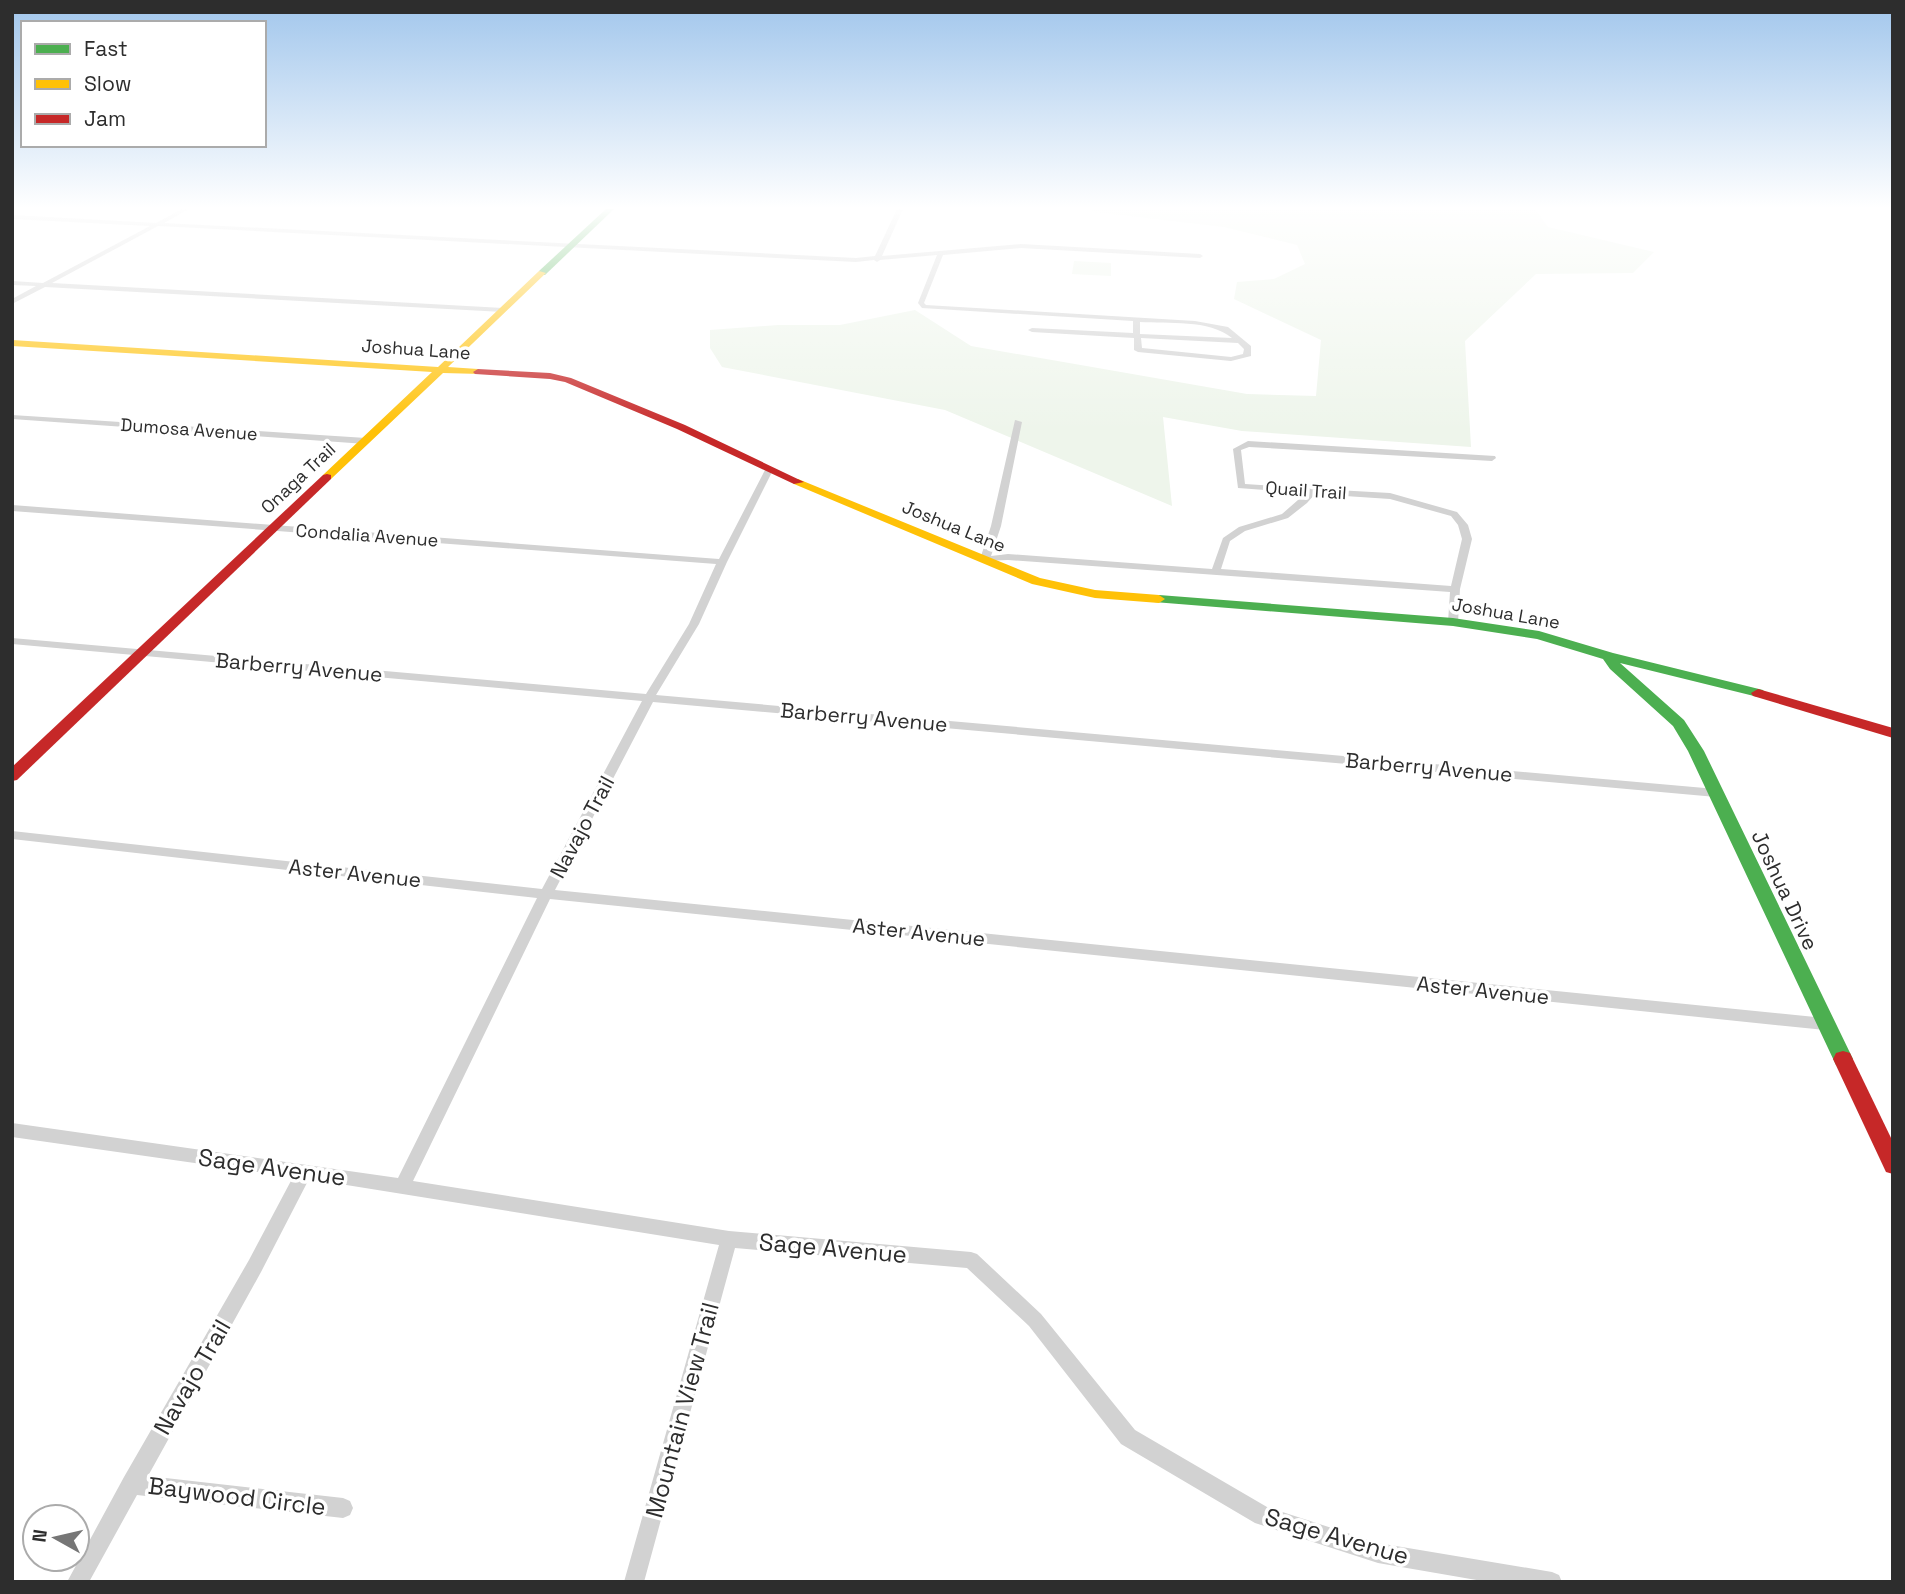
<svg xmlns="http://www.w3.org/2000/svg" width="1905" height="1594" font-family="'Space Grotesk',sans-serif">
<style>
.green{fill:#eef5eb}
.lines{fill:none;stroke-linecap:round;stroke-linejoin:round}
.street{fill:#d2d2d2;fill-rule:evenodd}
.fast{fill:#4caf50;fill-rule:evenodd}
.slow{fill:#ffc107;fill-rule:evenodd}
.jam{fill:#c62828;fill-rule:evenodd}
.labels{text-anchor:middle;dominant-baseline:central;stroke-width:7;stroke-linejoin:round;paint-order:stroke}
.far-street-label{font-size:18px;fill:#2d2d2d;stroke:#fff}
.street-label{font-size:21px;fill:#2d2d2d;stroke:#fff}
.near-street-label{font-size:24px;fill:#2d2d2d;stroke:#fff}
</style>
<rect width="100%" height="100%" fill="#fff"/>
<!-- green -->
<g class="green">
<polygon points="1089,209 1535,209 1548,227 1654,252 1633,273 1536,274 1465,341 1471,447 1242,431 1163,417 1172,506 945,410 722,367 710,348 710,330 778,325 840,325 915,310 971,346 1247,394 1316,396 1321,340 1234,299 1237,282 1274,279 1305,264 1297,245 1224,227 1095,212"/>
<polygon points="1074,261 1111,263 1111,276 1072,274"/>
</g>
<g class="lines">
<!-- street -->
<g class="street">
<path d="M182 209H189L164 223 856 258 875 256 897 209H903L882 256 1021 244 1200 254 1203 256 1200 258 1021 248 943 255 924 303 926 305 1195 321 1228 327 1251 346V356L1231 361 1138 352 1134 350V338L1032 332 1028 330 1032 328 1133 333V321L922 308 918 303 937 255 880 260 877 262 874 260 856 262 158 226 52 283 503 308 506 310 503 312 45 287 12 304V299L36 286 12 285V281L43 283 150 226 12 219V215L156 223ZM1140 322C1168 324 1209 319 1232 338L1140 334ZM1141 338 1238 343 1244 349 1243 354 1231 357 1142 348Z"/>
<polygon points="12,415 366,438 370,441 366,444 12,419"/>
<path d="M1015 420 1022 422 1001 526 991 556 1008 554 1212 569 1223 538 1239 527 1282 514 1306 493 1238 488 1233 449 1248 441 1495 456 1496 458 1492 461 1249 447 1241 450 1245 484 1310 488 1314 486 1318 489 1390 493 1457 512 1468 525 1472 539 1460 589 1458 622 1453 625 1448 622 1450 592 1008 560 982 561 980 559 991 526ZM1315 494 1390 499 1451 516 1458 525 1462 539 1451 586 1221 569 1230 541 1245 531 1288 518 1307 503Z"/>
<polygon points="769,467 773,470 727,562 699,624 656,695 1716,789 1722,793 1716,797 653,702 555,890 1825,1018 1830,1020 1832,1024 1830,1028 1825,1030 550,899 413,1181 729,1231 971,1252 977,1254 1041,1314 1135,1430 1267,1507 1378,1543 1552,1572 1559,1575 1562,1582 1488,1582 1378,1563 1255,1523 1121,1444 1029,1326 967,1268 735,1248 644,1582 624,1582 719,1245 309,1179 261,1272 148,1476 343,1498 350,1501 353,1508 350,1515 343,1518 137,1495 89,1582 67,1582 124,1477 249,1260 293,1177 12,1137 12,1123 398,1178 537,898 12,839 12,831 542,889 642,701 12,644 12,638 646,694 689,624 716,564 12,511 12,505 719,559 765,470"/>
</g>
<!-- fast -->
<g class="fast">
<polygon points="606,209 614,209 545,275 539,275 539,271"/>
<polygon points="1159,595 1453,618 1539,631 1613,653 1763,690 1765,693 1758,697 1620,663 1684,720 1704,751 1853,1059 1850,1065 1843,1067 1836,1065 1688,751 1673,726 1610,669 1603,659 1537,639 1453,626 1154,602 1153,599"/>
</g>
<!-- slow -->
<g class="slow">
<polygon points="539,271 546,273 448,367 478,369 483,372 481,374 443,373 331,479 323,479 323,475 432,372 12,346 12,340 438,367"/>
<polygon points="798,479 1040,578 1095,590 1159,595 1165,599 1159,603 1095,598 1032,584 794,484 792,482"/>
</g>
<!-- jam -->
<g class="jam">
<polygon points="478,369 550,373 571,378 685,425 804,482 794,484 677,429 565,382 550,379 475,374 473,372"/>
<polygon points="327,474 331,475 331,479 17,780 12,781 12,767 323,475"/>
<polygon points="1758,689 1893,728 1893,738 1753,696 1751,693"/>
<polygon points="1843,1051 1850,1053 1893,1142 1893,1174 1886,1172 1833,1059 1836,1053"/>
</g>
</g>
<!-- sky -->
<linearGradient id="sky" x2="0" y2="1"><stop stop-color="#a1c6ec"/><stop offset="0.48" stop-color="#fff"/><stop offset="1" stop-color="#fff" stop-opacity="0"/></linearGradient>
<rect width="1905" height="432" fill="url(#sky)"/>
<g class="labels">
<!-- far-street labels -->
<g class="far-street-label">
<text transform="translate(416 349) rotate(4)">Joshua Lane</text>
<text transform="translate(189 429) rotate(4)">Dumosa Avenue</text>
<text transform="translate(298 478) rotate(-43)">Onaga Trail</text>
<text transform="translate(1306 490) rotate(4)">Quail Trail</text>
<text transform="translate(954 526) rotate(22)">Joshua Lane</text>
<text transform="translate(367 535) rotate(4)">Condalia Avenue</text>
<text transform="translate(1506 613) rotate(10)">Joshua Lane</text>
</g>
<!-- street labels -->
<g class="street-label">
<text transform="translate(299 667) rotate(5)">Barberry Avenue</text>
<text transform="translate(864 717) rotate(5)">Barberry Avenue</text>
<text transform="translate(1429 767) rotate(5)">Barberry Avenue</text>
<text transform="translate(582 827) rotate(-62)">Navajo Trail</text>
<text transform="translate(355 873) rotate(6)">Aster Avenue</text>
<text transform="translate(1785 890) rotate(65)">Joshua Drive</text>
<text transform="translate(919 932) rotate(6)">Aster Avenue</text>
<text transform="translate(1483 990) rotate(6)">Aster Avenue</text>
</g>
<!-- near-street labels -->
<g class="near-street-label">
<text transform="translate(272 1167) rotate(8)">Sage Avenue</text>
<text transform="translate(833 1248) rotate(5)">Sage Avenue</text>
<text transform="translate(192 1377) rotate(-60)">Navajo Trail</text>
<text transform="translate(682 1410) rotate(-75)">Mountain View Trail</text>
<text transform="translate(237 1496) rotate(7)">Baywood Circle</text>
<text transform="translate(1337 1536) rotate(16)">Sage Avenue</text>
</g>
</g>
<!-- border -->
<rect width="1905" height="1594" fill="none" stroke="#2d2d2d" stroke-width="28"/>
<!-- legend -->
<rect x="21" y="21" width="245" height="126" fill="#ffffff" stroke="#ababab" stroke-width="2"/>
<rect x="35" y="44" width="35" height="10" fill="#4caf50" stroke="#ababab" stroke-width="2"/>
<text x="84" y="56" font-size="21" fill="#2d2d2d">Fast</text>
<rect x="35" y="79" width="35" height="10" fill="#ffc107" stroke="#ababab" stroke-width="2"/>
<text x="84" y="91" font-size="21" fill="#2d2d2d">Slow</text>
<rect x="35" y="114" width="35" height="10" fill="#c62828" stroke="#ababab" stroke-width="2"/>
<text x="84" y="126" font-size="21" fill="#2d2d2d">Jam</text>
<!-- north arrow -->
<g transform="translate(56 1538) rotate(278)"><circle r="33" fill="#ffffff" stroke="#ababab" stroke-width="2"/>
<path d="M0-5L12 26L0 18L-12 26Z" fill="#767676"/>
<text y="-10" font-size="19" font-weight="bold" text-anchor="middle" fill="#2d2d2d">N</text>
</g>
</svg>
